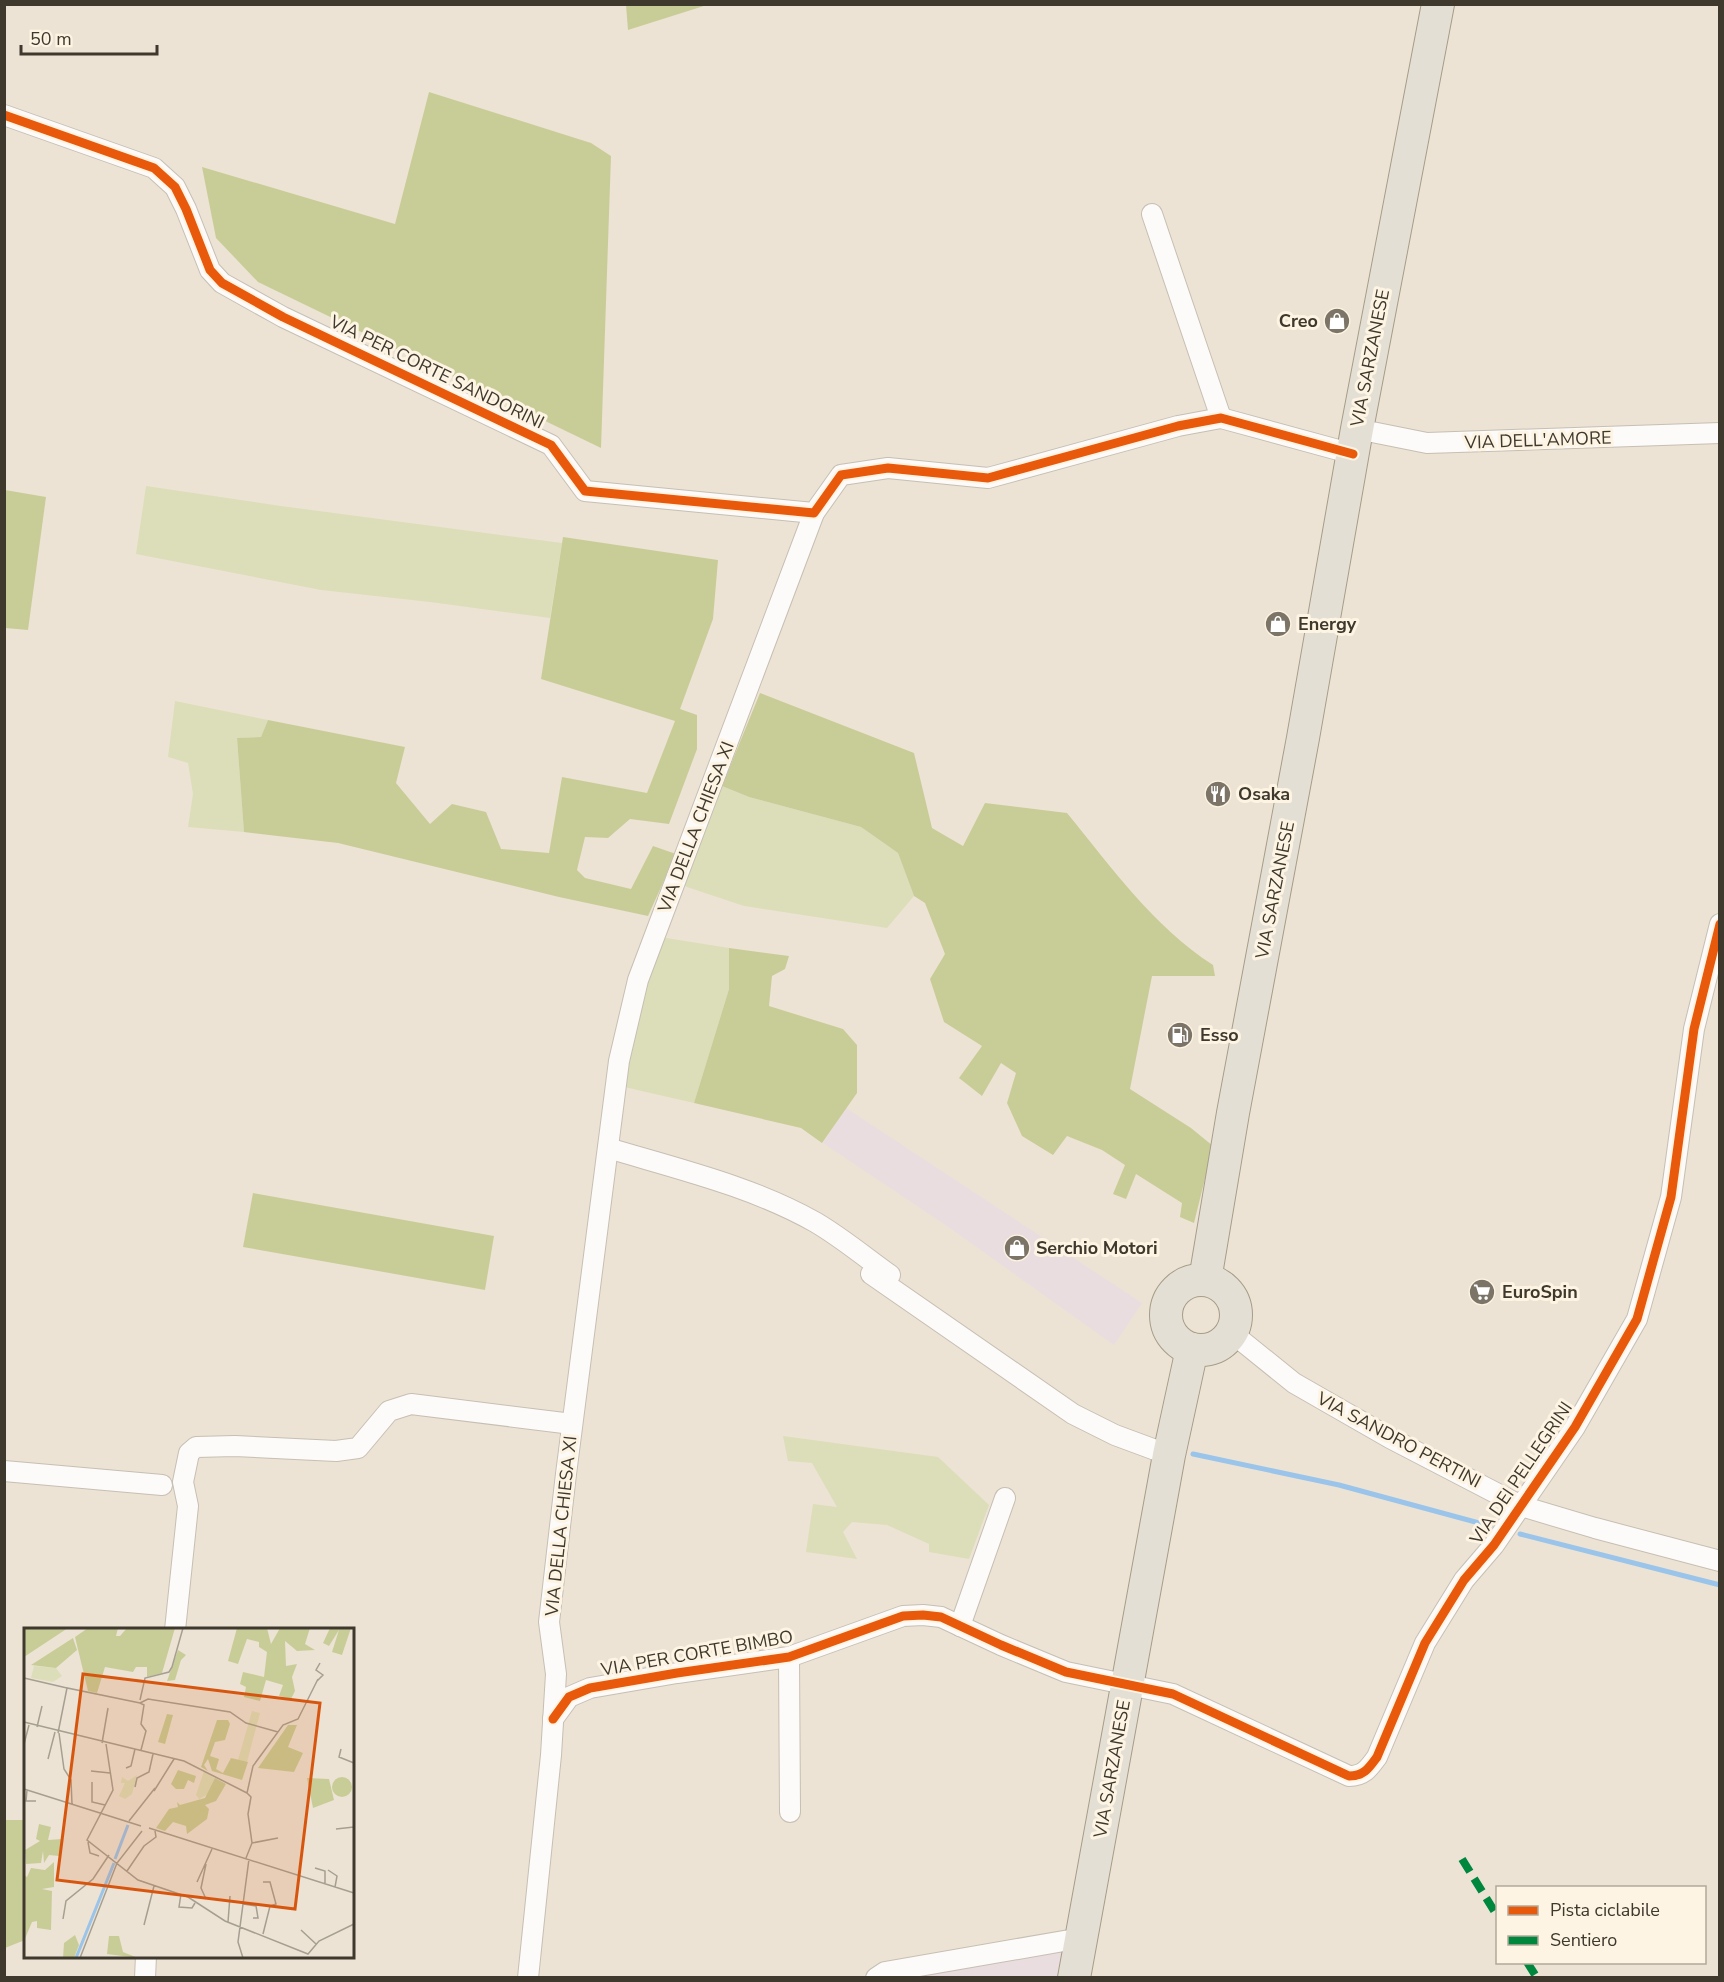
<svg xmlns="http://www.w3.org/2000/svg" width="1724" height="1982" font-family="'Nunito Sans',sans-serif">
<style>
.commercial{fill:#eadde0}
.green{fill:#dcdeb9}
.forest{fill:#c8cd98}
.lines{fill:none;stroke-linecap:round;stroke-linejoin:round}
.stream{stroke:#9ac4ea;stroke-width:5}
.street-casing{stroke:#c6bfb3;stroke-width:22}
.primary-casing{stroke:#a79c87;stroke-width:34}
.street{stroke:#fcfbf9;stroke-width:20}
.primary{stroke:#e4dfd5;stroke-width:32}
.quiet{stroke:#00873e;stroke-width:8;stroke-dasharray:15 8;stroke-linecap:butt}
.cycleway-casing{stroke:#fef4e3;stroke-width:13}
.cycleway{stroke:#e8590c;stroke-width:9}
.labels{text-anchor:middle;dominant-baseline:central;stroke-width:6;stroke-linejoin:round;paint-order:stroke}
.poi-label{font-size:18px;font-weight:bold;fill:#3e382d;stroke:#fef4e3;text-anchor:start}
.street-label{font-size:18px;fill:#3e382d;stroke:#fef4e3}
.inset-river{fill:none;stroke:#9ac4ea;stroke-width:3}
.inset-road{fill:none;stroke:#a69f91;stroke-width:1.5}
.view{fill:#d7560f;fill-opacity:0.15;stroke:#d7560f;stroke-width:3}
.inset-edge{fill:none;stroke:#3e382d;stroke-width:3}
</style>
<rect width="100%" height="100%" fill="#ece3d4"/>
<!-- commercial -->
<g class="commercial">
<polygon points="846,1108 1142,1303 1114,1345 947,1226 823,1143"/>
<polygon points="1064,1949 1058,1977 928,1978 931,1972"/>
</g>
<!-- green -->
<g class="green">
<polygon points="146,486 281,506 562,543 550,618 430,602 321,590 136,554"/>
<polygon points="175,701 268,720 261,737 237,738 244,832 188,827 193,794 188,763 168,757"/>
<polygon points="722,786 749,797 861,827 898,853 914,896 887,928 744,906 687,887 681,883"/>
<polygon points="660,937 729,948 729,989 694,1103 620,1086 642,983"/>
<polygon points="783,1436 938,1457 989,1505 969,1559 929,1552 929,1544 887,1525 852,1522 843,1532 857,1559 806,1552 813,1504 837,1507 812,1463 788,1461"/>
</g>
<!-- forest -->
<g class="forest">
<polygon points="626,5 626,4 707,5 628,30"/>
<polygon points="429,92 591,143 611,156 601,448 258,282 216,238 202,167 395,224"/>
<polygon points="5,490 46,497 28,630 5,628"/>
<polygon points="563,537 718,560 713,619 680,709 697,715 697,749 669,824 630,819 608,838 585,837 577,870 585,878 631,889 653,846 676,854 648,916 559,897 338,843 244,832 237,738 261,737 268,720 405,747 396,783 430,824 452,804 486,812 501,849 549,853 562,777 647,793 675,721 541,679"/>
<path d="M760 693 914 753 932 828 963 846 985 803 1067 813C1112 868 1153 926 1213 965L1215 976H1152L1130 1089 1191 1128 1213 1146 1194 1223 1180 1217 1182 1203 1136 1174 1126 1199 1113 1194 1125 1165 1102 1150 1067 1136 1053 1155 1022 1136 1007 1103 1016 1073 1001 1063 982 1096 959 1078 982 1046 944 1022 930 979 945 954 925 903 914 896 898 853 861 827 749 797 722 786Z"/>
<polygon points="729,948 789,956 785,969 772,976 769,1006 843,1029 857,1045 857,1093 822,1143 801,1128 694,1103 729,989"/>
<polygon points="253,1193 494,1236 485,1290 243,1247"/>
<polygon points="5,1820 26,1820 25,1940 5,1948"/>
</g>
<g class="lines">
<!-- stream -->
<g class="stream">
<polyline points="1193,1454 1339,1485 1490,1526"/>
<polyline points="1520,1534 1720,1585"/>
</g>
<!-- street casing -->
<g class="street-casing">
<g id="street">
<polyline points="4,115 154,168 175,187 186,209 210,270 222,283 283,317 551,445 585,491 814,513 841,475 888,468 988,478 1178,426 1221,418 1353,454"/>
<polyline points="1152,214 1221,418"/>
<polyline points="1357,429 1427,443 1720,433"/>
<path d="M608 1148C678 1169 751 1186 815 1222 841 1237 866 1258 890 1275"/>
<polyline points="871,1274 1073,1414 1115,1435 1169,1455"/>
<polyline points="1232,1333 1294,1383 1390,1438 1521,1506 1595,1528 1720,1561"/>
<polyline points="4,1471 162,1485"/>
<polyline points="960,1626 1005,1498"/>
<polyline points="175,1630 188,1506 183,1482 189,1453 196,1447 235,1446 336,1451 358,1448 389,1411 411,1404 572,1424"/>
<polyline points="789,1657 790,1812"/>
<path d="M553 1719 569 1697 590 1688 677 1673 789 1657 903 1616 923 1615 941 1617 1001 1645 1066 1672 1173 1694 1349 1776C1364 1776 1369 1768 1377 1757L1425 1643 1464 1580 1494 1545 1575 1427 1637 1319 1671 1197 1694 1029 1720 924"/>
<polyline points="145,1978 146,1956"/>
<polyline points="528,1978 551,1755 556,1674 549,1622 566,1474 619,1061 638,980 814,513"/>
<polyline points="876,1978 885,1972 1081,1938"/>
</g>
</g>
<!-- primary casing -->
<g class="primary-casing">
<g id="primary">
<polyline points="1205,1280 1233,1113 1303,738 1357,429 1438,4"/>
<circle cx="1201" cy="1315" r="35"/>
<polyline points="1074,1978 1169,1455 1192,1349"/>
</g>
</g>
<!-- street -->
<use href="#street" class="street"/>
<!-- primary -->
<use href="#primary" class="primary"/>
<!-- quiet -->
<g class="quiet">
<polyline points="1462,1859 1498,1917"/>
<polyline points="1527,1962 1537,1978"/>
</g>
<!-- cycleway casing -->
<g class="cycleway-casing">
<g id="cycleway">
<polyline points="4,115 154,168 175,187 186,209 210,270 222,283 283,317 551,445 585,491 814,513 841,475 888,468 988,478 1178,426 1221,418 1353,454"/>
<path d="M553 1719 569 1697 590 1688 677 1673 789 1657 903 1616 923 1615 941 1617 1001 1645 1066 1672 1173 1694 1349 1776C1364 1776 1369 1768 1377 1757L1425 1643 1464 1580 1494 1545 1575 1427 1637 1319 1671 1197 1694 1029 1720 924"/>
</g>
</g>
<!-- cycleway -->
<use href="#cycleway" class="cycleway"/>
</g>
<!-- icons -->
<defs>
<g id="shop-disc" transform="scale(1.35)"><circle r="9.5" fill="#7b7467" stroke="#fef4e3"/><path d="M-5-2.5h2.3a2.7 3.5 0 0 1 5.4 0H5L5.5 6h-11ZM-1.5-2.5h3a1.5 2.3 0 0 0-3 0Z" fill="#fff"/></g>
<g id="restaurant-disc" transform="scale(1.35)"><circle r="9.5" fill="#7b7467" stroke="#fef4e3"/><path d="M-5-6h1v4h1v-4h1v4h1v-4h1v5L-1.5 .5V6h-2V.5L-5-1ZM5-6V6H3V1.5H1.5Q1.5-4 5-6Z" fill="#fff"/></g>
<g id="fuel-disc" transform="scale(1.35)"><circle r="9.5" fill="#7b7467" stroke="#fef4e3"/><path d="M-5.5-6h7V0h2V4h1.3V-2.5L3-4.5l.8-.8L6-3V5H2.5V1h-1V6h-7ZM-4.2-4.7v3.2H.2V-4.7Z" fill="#fff"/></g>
<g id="supermarket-disc" transform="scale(1.35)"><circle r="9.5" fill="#7b7467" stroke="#fef4e3"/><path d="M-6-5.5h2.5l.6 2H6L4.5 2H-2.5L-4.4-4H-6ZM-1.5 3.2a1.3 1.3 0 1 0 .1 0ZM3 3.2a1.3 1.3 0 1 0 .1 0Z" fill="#fff"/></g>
</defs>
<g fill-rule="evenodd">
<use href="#shop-disc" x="1337" y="321"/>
<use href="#shop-disc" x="1278" y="624"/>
<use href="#restaurant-disc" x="1218" y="794"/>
<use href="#fuel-disc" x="1180" y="1035"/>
<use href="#shop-disc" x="1017" y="1248"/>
<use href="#supermarket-disc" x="1482" y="1292"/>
</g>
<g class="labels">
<!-- poi labels -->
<g class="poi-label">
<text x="1318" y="321" text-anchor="end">Creo</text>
<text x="1298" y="624">Energy</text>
<text x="1238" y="794">Osaka</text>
<text x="1200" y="1035">Esso</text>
<text x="1036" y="1248">Serchio Motori</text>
<text x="1502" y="1292">EuroSpin</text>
</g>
<!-- street labels -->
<g class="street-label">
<text transform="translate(1370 358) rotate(-79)">VIA SARZANESE</text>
<text transform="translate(437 372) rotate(26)">VIA PER CORTE SANDORINI</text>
<text transform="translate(1538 440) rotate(-2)">VIA DELL'AMORE</text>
<text transform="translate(696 827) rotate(-69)">VIA DELLA CHIESA XI</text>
<text transform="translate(1275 890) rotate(-79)">VIA SARZANESE</text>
<text transform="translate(1399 1440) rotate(28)">VIA SANDRO PERTINI</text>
<text transform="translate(1521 1473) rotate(-56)">VIA DEI PELLEGRINI</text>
<text transform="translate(561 1526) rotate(-84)">VIA DELLA CHIESA XI</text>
<text transform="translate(697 1653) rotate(-10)">VIA PER CORTE BIMBO</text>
<text transform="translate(1112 1769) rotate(-80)">VIA SARZANESE</text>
</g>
</g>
<!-- overview -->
<g transform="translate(24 1628)">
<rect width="330" height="330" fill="#ece3d4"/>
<path d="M10 38 32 40 38 48 29 54 7 50ZM228 83 236 85 223 134 214 132ZM180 143 191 150 184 166 175 171 172 167ZM113 147 108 166 101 171 95 168 101 155H97L98 149 104 153Z" fill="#dcdeb9"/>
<path d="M0 0H44L0 29ZM64 0H94L92 8H96L103 0H151L138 45 123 49V39H112L109 44 81 39 73 65 64 63 51 9ZM213 0H243L247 16 256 0H286L281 16 291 22 273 23 261 13 262 38 273 36 268 49 271 63 267 71 255 68 259 57 242 52 236 73 220 69 222 59 216 56 219 44 240 49 243 24 235 19V14L223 11 214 36 204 33ZM306 0H327L318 27 308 24 315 2 305 18 299 15ZM49 10 53 22 32 40 7 37ZM154 22 162 27 157 32 151 52 143 53ZM143 86 149 87 141 116 134 114ZM193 92H204L206 96 201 112 191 114 186 128 195 131 192 141 199 145 207 130 224 134 218 152 188 143 184 131 180 137 184 143 177 139ZM264 97H273L264 119 279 125 270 144 234 140ZM154 142 172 148 170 155 164 152 160 161H152L147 156ZM308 159a10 10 0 1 1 20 0a10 10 0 1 1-20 0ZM191 150 202 156 192 173 181 177 185 181 183 191 163 206 162 198 149 194 141 203 132 200 145 181 154 179 153 174 156 177 181 170ZM283 150 305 151 310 172 289 180ZM15 196 27 199 24 212 38 211 35 228 25 227 20 235 19 223 17 235 2 236 1 222 16 213 12 211ZM30 234V259L18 261 28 263 27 302 13 300V293L8 294 0 313V247L3 249 7 240 21 242ZM51 307 55 317 50 330H39L40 315ZM85 308H95L99 324 114 330 83 326Z" fill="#c8cd98"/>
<path class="inset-river" d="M91 231 104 197M52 330 90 235"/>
<path class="inset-road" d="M0 50 43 60M293 53 299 47 292 42 296 35M116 72 121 50 145 44 148 39 159 0M116 75 124 71 206 84 222 95 254 104M0 94 160 133 223 165M13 99 18 78M34 105 43 60 116 75 120 77 117 96 122 103 117 122M35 105 40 141 47 152 48 176M78 115 84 80M0 116 5 97M82 116 89 162 63 212 114 252 164 269 201 293 284 326 295 313 330 296M317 121 315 129 330 135M24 131 31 104M102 140 107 138 111 121M67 143 86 145M68 154V174L81 177M111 159 113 150 125 144 129 126M0 161 117 198M3 162 2 173H12M130 163 150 131M105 193 131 160M125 200 330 265M312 201 330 199M64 214 66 225 75 228M228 215 254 210M222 230 228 215 224 186 227 169 223 165 229 138 259 97 274 91 294 51M291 240 301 243V255M304 242 313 248 311 259M103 243 120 218 132 209 131 203M173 254 188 221M239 254H246L252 276 246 278 239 306M157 266 155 279 168 280 171 275M182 271 177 260 182 236M219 276 232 278 234 290H229M39 291 42 273 69 251 85 227M204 294 206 268M120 297 130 258M277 302 292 316M56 330 93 235 118 203M219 330 214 314 225 231"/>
<path class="view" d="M59 46 296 75 271 281 33 252Z"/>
<rect width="330" height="330" class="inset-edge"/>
</g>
<!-- border -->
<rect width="1724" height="1982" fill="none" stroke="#3e382d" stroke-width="12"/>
<!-- legend -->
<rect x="1496" y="1886" width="210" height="78" fill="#fef4e3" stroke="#b1a99a" stroke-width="1.5"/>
<rect x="1508" y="1906" width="30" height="9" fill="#e8590c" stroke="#b1a99a" stroke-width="1.5"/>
<text x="1550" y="1916" font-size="18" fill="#3e382d">Pista ciclabile</text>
<rect x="1508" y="1936" width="30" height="9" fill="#00873e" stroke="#b1a99a" stroke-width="1.5"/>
<text x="1550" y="1946" font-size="18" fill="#3e382d">Sentiero</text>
<!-- scale -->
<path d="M21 45v9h136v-9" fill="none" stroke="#3e382d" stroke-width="3"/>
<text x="30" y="45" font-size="18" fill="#3e382d" stroke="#fef4e3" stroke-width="4.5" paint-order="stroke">50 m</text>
</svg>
